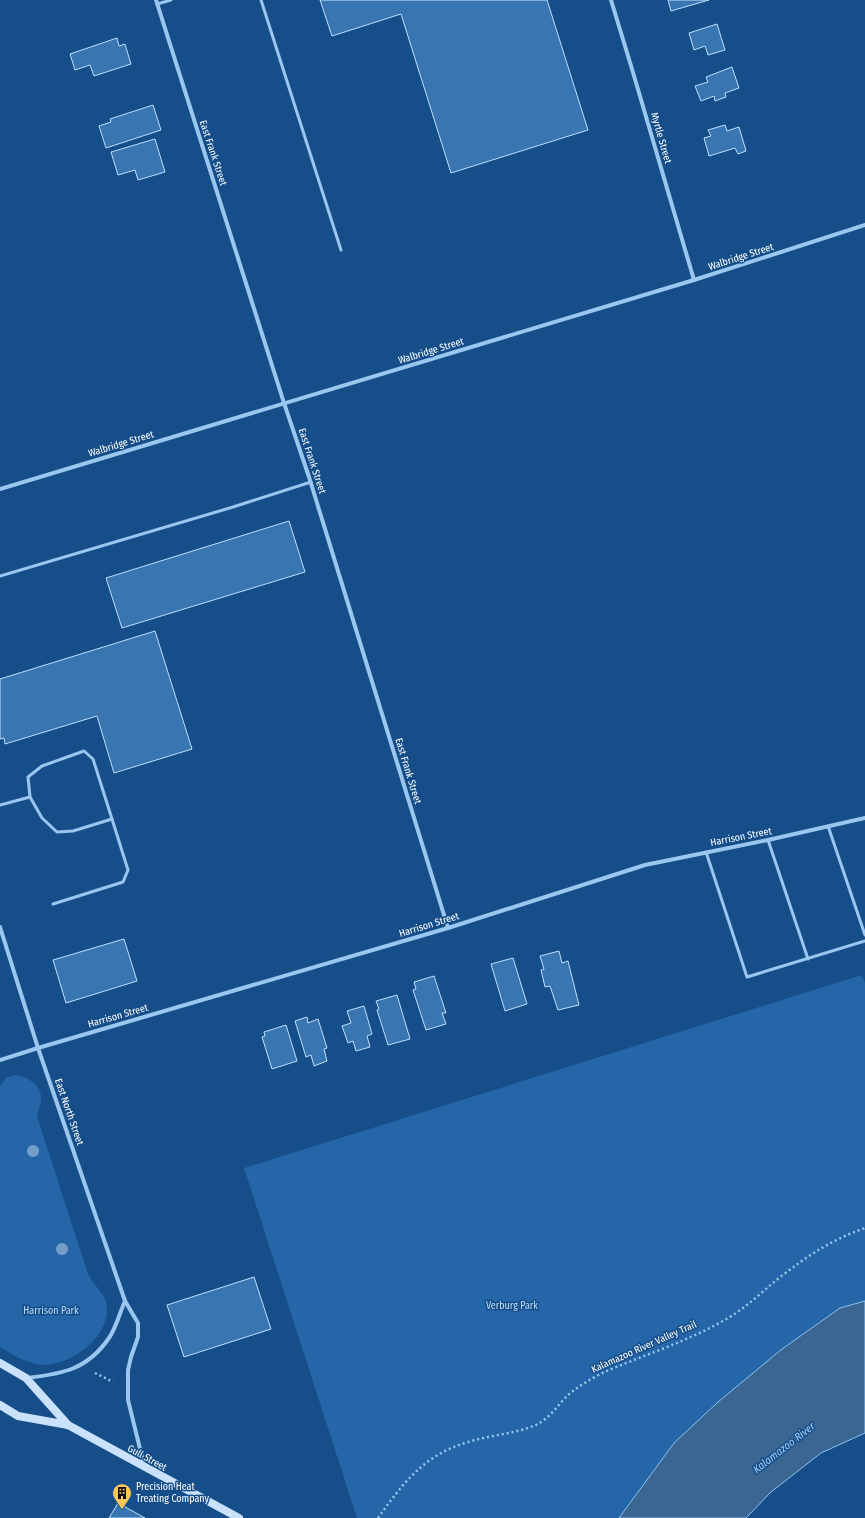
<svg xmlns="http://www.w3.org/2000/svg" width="865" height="1518" font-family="'Fira Sans Condensed',sans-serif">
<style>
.green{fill:#2466a7}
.water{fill:#3b6692;stroke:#8dc2f2}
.building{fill:#3875b1;stroke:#c1dffb}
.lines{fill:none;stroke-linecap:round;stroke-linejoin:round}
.path{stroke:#9bc6ef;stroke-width:2.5;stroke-dasharray:2 3;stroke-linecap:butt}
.lane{stroke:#9bc6ef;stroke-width:3}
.street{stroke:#9bc6ef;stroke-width:4}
.secondary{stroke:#c9e1fb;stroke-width:8}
.tree{fill:#749ec8}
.labels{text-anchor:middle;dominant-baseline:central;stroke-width:3;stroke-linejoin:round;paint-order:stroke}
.street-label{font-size:10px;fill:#fff;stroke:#154e89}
.park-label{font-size:10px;fill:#c1dffb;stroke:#154e89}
.poi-label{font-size:10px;fill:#fff;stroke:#154e89;text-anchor:start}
.water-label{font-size:11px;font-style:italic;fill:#a7d0f7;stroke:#154e89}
</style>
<rect width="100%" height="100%" fill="#154e89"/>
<!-- green -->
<g class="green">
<polygon points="862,975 865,983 865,1301 840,1308 782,1349 619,1518 357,1518 244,1168"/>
<path d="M14 1075C27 1076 43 1085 41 1101 40 1106 38 1111 37 1116L85 1265C87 1270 88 1275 91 1279 97 1289 107 1296 107 1308 109 1340 65 1370 36 1364 23 1361 11 1354 0 1347V1086L6 1078Z"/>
</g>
<!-- water -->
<polygon class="water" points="865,1301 865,1433 821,1453 771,1492 746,1518 619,1518 674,1443 718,1402 782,1349 840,1308"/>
<!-- building -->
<g class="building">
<polygon points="320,0 547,0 588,130 451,173 401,14 332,36"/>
<polygon points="668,0 709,0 671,11"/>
<polygon points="717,24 725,50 708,55 705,46 694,50 689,33"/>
<polygon points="117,38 119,46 125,44 131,64 94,76 90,65 75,70 70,54"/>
<polygon points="732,67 739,88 725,93 726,97 715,101 714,96 701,101 695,86 708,82 706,77"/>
<polygon points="153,105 161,130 106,148 99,126 111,122 110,119"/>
<polygon points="725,125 727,131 739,127 746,151 738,154 735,148 709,156 704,138 711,136 708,130"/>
<polygon points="155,139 165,172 138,180 135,170 118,175 111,152"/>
<polygon points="289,521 305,572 122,628 106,578"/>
<polygon points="155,631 192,749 114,773 97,716 5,744 4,738 0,739 0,679"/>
<polygon points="124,939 137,981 66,1003 53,960"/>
<polygon points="559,951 562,963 568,961 579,1005 558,1010 550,986 545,987 541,970 544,969 540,956"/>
<polygon points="513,958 527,1004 505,1011 491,964"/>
<polygon points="434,976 446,1013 442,1013 446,1024 426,1030 413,990 416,989 414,982"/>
<polygon points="397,995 410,1039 388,1045 377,1010 379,1009 376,1001"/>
<polygon points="364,1006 372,1034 367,1036 370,1047 356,1051 353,1041 348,1043 342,1026 351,1023 347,1011"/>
<polygon points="307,1017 308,1023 318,1019 327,1048 324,1049 327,1061 314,1066 311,1055 306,1057 295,1021"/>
<polygon points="286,1025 297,1061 272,1069 262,1037 265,1036 264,1032"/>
<polygon points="254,1277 271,1329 184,1357 167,1305"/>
<polygon points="118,1503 145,1518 109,1518"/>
</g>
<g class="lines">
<!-- path -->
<g class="path">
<polyline points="95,1373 113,1382"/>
<path d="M378 1518C404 1482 424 1455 468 1442 490 1435 515 1434 536 1425 549 1419 557 1406 567 1396 577 1387 588 1381 600 1374 643 1355 693 1340 733 1315 750 1304 764 1290 779 1278 807 1256 831 1240 865 1228"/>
</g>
<!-- lane -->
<g class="lane">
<polyline points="261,0 341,250"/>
<polyline points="157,4 171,0"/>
<polyline points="0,576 233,507 311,482"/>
<polyline points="30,797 28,777 42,766 84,751 93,759 112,819"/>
<polyline points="0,805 30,797 42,818 57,832 73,831 112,819 128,870 123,882 53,904"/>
<polyline points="828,826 865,935"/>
<polyline points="768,840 808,959"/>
<polyline points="706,852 747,977 865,941"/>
</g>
<!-- street -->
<g class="street">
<polyline points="156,0 284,403 309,477 448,928"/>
<polyline points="611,0 632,69 694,280"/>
<polyline points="0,489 694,280 865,225"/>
<polyline points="0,927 38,1048 125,1301 138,1323 138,1337 131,1357 128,1370 128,1400 144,1465"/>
<polyline points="0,1060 38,1048 448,928 645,865 768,840 865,818"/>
<path d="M26 1378C62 1374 87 1370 109 1338 116 1328 120 1312 125 1301"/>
</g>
<!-- secondary -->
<g class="secondary">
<polyline points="0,1363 26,1378 68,1425"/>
<polyline points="0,1405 18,1416 68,1425 239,1518"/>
</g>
</g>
<!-- trees -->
<g class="tree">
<circle cx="33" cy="1151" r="6"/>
<circle cx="62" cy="1249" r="6"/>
</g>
<!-- icons -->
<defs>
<g id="building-pin" transform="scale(1)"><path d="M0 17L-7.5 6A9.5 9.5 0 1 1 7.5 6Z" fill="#ffc659" stroke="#154e89"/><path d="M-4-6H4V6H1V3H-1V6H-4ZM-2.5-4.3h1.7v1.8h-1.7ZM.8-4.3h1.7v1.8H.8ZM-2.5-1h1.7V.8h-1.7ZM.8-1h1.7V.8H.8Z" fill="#111"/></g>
</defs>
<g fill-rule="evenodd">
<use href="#building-pin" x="122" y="1493"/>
</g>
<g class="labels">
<!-- street labels -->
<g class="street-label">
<text transform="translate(661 138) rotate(74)">Myrtle Street</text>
<text transform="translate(213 153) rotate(72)">East Frank Street</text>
<text transform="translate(741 257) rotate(-18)">Walbridge Street</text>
<text transform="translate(431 351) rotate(-17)">Walbridge Street</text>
<text transform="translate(121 444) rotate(-17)">Walbridge Street</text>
<text transform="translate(312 461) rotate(72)">East Frank Street</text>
<text transform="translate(408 771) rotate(73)">East Frank Street</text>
<text transform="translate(741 837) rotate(-11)">Harrison Street</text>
<text transform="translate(429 925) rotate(-17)">Harrison Street</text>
<text transform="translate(118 1016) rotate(-16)">Harrison Street</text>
<text transform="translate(69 1112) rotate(71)">East North Street</text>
<text transform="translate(644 1347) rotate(-24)">Kalamazoo River Valley Trail</text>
<text transform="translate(147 1458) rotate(29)">Gull Street</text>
</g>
<!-- park labels -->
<g class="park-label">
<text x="512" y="1306">Verburg Park</text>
<text x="51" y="1311">Harrison Park</text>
</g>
<!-- poi labels -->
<g class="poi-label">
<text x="136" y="1487">Precision Heat<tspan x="136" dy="12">Treating Company</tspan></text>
</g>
<!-- water labels -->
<g class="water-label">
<text transform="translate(784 1448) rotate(-38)">Kalamazoo River</text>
</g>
</g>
</svg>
